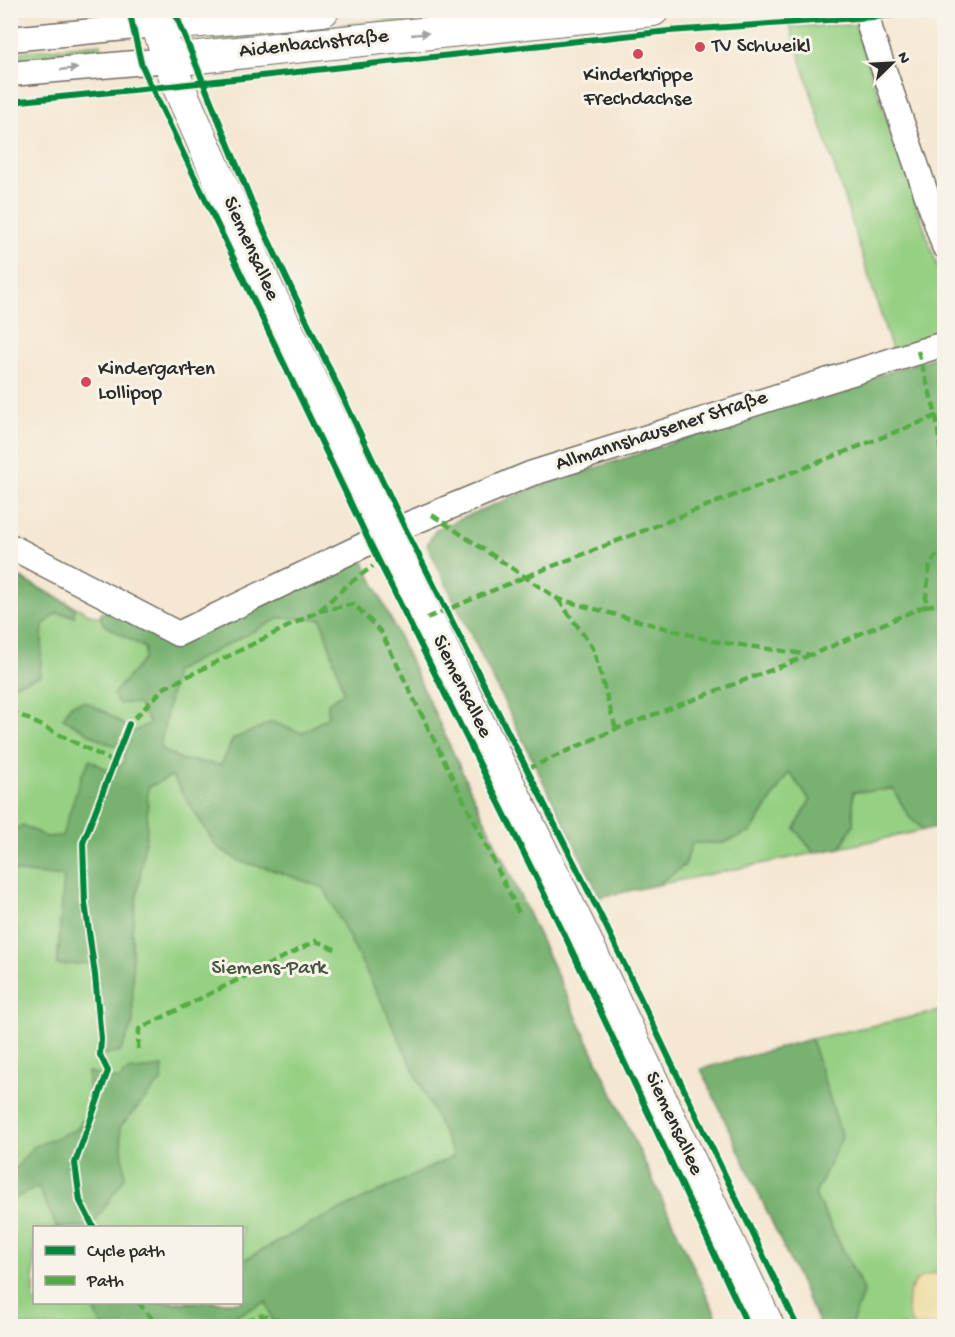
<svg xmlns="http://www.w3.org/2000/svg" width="955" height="1337" font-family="'Gochi Hand',sans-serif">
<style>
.green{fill:#96d083;stroke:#607e57;stroke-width:1.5;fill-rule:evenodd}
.forest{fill:#78b271;stroke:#526e4e;stroke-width:1.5;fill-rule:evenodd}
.sand{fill:#eeda9e;stroke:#8c8264;stroke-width:1.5}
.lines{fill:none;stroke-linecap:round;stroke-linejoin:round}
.minor-casing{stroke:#726d65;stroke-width:27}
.major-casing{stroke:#726d65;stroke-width:34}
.minor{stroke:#fff;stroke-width:24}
.major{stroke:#fff;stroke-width:32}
.quiet{stroke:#54ab44;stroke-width:4.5;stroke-dasharray:9 4.5;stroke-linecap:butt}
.cycleway-casing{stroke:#f7f3e8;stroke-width:10}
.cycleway{stroke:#00873e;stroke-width:6}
.oneway{fill:#a0a0a0}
.poi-dot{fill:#d1495b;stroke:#f7f3e8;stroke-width:2}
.labels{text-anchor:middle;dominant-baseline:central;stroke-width:6;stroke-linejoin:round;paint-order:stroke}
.street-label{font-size:21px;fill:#2b2b2b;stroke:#f7f3e8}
.poi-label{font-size:21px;fill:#2b2b2b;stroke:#f7f3e8;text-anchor:start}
.park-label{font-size:21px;fill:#465441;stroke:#f7f3e8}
</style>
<rect width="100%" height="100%" fill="#f7f3e8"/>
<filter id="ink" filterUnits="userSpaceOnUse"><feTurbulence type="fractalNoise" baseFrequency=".0167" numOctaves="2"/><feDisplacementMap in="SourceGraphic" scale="12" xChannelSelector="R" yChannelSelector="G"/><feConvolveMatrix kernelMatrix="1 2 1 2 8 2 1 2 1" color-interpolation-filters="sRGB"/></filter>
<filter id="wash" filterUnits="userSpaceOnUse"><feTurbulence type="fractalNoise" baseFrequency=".008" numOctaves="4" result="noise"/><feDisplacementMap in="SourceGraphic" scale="24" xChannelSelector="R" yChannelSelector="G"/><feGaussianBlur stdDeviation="1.35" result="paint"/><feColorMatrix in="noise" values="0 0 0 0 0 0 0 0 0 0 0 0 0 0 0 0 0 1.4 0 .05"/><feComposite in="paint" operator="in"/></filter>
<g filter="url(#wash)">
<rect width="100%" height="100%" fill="#f5e7d1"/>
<!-- green -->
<g class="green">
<polygon points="488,11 534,11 214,41 214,37"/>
<polygon points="855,25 944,286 944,332 892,350 790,26"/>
<polygon points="101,44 102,51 11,60 11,53"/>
<path d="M363 560 721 1326H11V573L87 613 176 644ZM34 1228H242V1302H34Z"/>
<polygon points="789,772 810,800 795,829 814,853 657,885 685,865 692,843 723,843 751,832"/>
<polygon points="893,789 910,818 924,830 840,848 853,825 853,792"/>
<polygon points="944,1010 944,1326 851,1326 864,1290 815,1195 841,1137 811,1039"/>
</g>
<!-- forest -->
<g class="forest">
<polygon points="944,354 944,825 924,830 910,818 893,789 853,792 853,825 840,848 814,853 795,829 810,800 789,772 751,832 723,843 692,843 685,865 657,885 600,897 427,545 436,529 534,488"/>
<path d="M363 560 721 1326H274L266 1302 214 1326H102L91 1303 242 1302V1261L315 1222 454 1156 385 1009 324 888 270 869 241 862 216 846 172 776 148 787 147 829 132 930 133 1023 120 1052 100 1055 101 1039 94 963 57 965 64 877 11 871V831L23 825 46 837 62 836 82 774 90 760 106 769 115 770 124 762V749L102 741 63 718 71 705 84 701 105 712 134 732 150 723 138 704 118 703 113 694 144 659 145 648 103 624 100 614 105 611 130 622 163 640 183 641ZM280 618 321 619 344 692 328 703V717L302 733 272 722 233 739 221 765 180 759 160 748 175 671Z"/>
<polygon points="11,573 75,608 74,616 57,613 43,625 40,676 13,685 10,684"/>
<polygon points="811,1039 842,1137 815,1195 864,1291 851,1326 820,1326 701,1069"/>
<polygon points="163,1067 162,1080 120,1127 125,1177 97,1218 93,1227 57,1227 38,1187 11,1200 11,1168 16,1168 33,1147 77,1129 89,1109 88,1072 118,1080 127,1071"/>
</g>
<!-- sand -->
<path class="sand" d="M933 1273 944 1274V1326H913C906 1312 904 1295 916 1281 919 1277 928 1275 933 1273Z"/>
</g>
<g filter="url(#ink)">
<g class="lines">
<!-- minor casing -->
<g class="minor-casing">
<g id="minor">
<polyline points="866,10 871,32 944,246"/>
<polyline points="10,39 157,25"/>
<polyline points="10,74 169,60"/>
<polyline points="10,546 178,634 404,526 530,474 944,344"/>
</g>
</g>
<!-- major casing -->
<g class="major-casing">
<g id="major">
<polyline points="152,10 178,85 264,282 386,535 582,933 768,1326"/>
<polyline points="157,25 323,10"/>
<polyline points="169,60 653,10"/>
</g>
</g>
<!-- minor -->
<use href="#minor" class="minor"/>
<!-- major -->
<use href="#major" class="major"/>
<!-- quiet -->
<g class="quiet">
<polyline points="10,13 29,10"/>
<polyline points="918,351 936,415 944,478"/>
<polyline points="432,515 558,599 713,641 811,655 925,606 930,563 944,547"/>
<polyline points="558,599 593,648 616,729"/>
<polyline points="925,606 944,604"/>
<polyline points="319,611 354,604 381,632 519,913"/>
<polyline points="427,618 525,577 944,413"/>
<polyline points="10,710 114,762"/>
<polyline points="127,729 129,724 164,688 319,611 346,586 373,566"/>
<polyline points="527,769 616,729 808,656"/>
<polyline points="138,1049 139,1029 316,941 337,950"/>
<polyline points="138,1302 158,1326"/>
<polyline points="234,1326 260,1315 307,1326"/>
</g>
<!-- cycleway casing -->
<g class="cycleway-casing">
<g id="cycleway">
<polyline points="129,10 141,63 152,88 366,535 566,938 748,1326"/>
<polyline points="174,10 259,220 404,526 606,926 797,1326"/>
<polyline points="10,102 152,88 669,31 944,12"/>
<polyline points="94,1228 80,1201 75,1163 108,1071 100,1055 101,1039 95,975 85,903 83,843 129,724"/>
</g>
</g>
<!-- cycleway -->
<use href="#cycleway" class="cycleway"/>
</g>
<!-- one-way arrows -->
<defs><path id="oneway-solid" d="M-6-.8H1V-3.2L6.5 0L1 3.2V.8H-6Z" transform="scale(1.5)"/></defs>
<g class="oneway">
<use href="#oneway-solid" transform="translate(420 34) rotate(-6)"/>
<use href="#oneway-solid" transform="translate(69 69) rotate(-5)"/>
</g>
</g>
<!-- markers -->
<g class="poi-dot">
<circle cx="700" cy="47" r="6"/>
<circle cx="638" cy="54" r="6"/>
<circle cx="86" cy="382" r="6"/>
</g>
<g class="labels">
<!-- street labels -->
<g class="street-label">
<text transform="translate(314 45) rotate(-6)">Aidenbachstraße</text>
<text transform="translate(250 249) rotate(66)">Siemensallee</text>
<text transform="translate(662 432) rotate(-18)">Allmannshausener Straße</text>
<text transform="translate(461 687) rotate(64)">Siemensallee</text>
<text transform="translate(673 1124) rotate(65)">Siemensallee</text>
</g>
<!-- poi labels -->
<g class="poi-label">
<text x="712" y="47">TV Schweikl</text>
<text x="638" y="76" text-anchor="middle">Kinderkrippe<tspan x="638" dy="24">Frechdachse</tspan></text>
<text x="98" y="370">Kindergarten<tspan x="98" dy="24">Lollipop</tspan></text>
</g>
<!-- park labels -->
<g class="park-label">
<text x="269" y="969">Siemens-Park</text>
</g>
</g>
<!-- margin -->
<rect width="955" height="1337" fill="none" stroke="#f7f3e8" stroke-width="36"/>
<!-- legend -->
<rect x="33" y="1226" width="210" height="78" fill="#f7f3e8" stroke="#a5a39c" stroke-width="1.5"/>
<rect x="45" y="1246" width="30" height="9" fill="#00873e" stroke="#a5a39c" stroke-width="1.5"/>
<text x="87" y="1256" font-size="18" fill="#2b2b2b">Cycle path</text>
<rect x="45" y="1276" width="30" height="9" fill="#54ab44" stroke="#a5a39c" stroke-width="1.5"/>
<text x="87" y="1286" font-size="18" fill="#2b2b2b">Path</text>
<!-- north arrow -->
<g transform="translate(892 63) rotate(66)" stroke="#f7f3e8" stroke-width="4.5" paint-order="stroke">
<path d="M0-4.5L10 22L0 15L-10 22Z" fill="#2b2b2b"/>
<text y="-9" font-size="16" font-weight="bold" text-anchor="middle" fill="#2b2b2b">N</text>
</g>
</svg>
